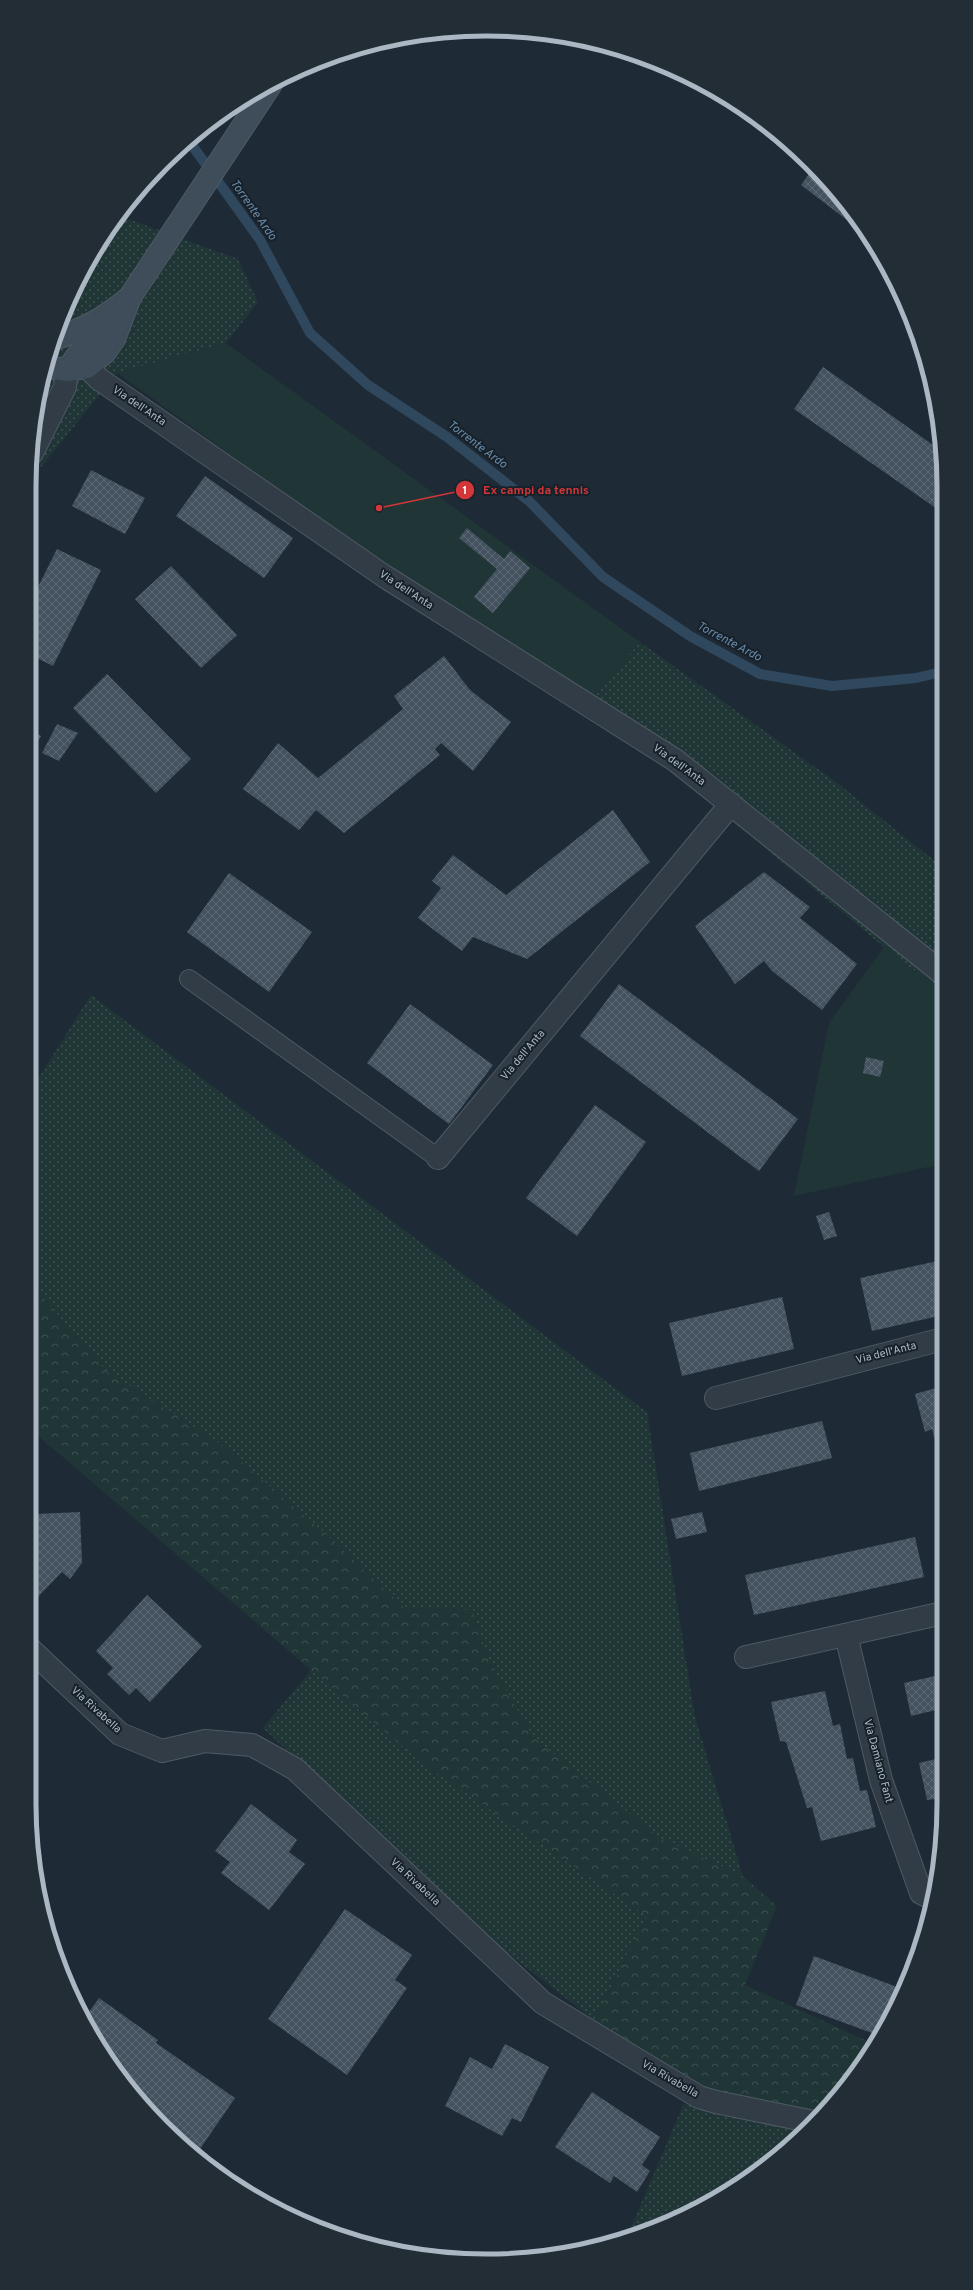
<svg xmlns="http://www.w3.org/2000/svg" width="973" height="2290" font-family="Overpass,sans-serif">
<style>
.grass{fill:url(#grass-dots)}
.forest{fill:url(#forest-crowns)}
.park{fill:#203636}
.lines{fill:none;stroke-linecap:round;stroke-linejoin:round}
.stream{stroke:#30485d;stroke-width:10}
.building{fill:url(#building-cross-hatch)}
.lane-casing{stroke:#4f5a64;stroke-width:20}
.street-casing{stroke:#4f5a64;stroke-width:24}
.secondary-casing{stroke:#4f5a64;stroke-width:24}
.lane{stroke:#313c46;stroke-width:18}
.street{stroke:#313c46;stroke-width:22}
.secondary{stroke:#3f4c59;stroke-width:22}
.labels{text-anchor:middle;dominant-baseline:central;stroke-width:4;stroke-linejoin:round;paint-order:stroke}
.street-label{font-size:11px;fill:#abb7c3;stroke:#17212a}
.water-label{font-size:12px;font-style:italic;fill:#6a8ba9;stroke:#17212a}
.rim{fill:none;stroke:#abb7c3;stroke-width:5}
.leader{fill:none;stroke:#d23638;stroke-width:1.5}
.callout-dot{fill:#d23638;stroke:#17212a;stroke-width:1.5}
.mark-label{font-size:12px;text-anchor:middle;font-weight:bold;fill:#fff}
.callout-label{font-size:12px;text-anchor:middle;font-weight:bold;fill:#d23638;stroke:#17212a;stroke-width:4;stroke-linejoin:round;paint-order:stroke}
</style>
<defs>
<pattern id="grass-dots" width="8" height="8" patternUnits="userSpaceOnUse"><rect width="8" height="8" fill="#203636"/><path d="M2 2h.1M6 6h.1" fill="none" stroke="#3e5151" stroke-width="1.8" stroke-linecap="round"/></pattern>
<pattern id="forest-crowns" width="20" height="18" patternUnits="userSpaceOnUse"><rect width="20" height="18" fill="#203636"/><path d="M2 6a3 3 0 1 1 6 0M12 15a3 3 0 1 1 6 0" fill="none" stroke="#3e5151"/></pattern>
<pattern id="building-cross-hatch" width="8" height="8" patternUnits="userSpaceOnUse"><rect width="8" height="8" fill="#445260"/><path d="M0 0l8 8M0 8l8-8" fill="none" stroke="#5c6975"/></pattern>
</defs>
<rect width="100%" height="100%" fill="#1e2a35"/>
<!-- grass -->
<g class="grass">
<polygon points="120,216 238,259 258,302 226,343 117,373 30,481 38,397 53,339 90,258"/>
<polygon points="640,642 836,782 941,866 942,992 884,947 683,780 584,709"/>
<polygon points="91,995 647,1412 695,1717 743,1876 662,1839 533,1738 491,1664 472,1611 405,1608 329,1537 221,1444 106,1371 29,1281 29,1093"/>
<polygon points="311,1670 425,1765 647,1916 594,2020 482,1933 263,1728"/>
<polygon points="693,2082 796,2121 788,2148 715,2200 626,2239"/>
</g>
<!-- forest -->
<polygon class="forest" points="29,1281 106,1371 221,1444 329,1537 405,1608 472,1610 491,1664 534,1738 662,1839 743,1876 777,1906 745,1985 874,2044 831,2105 810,2126 693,2082 594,2020 647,1916 425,1765 311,1670 29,1428"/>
<!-- park -->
<g class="park">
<polygon points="226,343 640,642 584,709 117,373"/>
<polygon points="884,947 942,992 942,1164 794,1196 829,1023"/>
</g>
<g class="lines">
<!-- stream -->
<polyline class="stream" points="189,141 260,240 310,333 368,385 447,437 529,501 603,577 690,636 760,674 832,686 916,678 941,672"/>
</g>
<!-- building -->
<g class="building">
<polygon points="814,167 849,208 864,233 801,185"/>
<polygon points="823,367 940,450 940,511 794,409"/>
<polygon points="91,470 145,498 125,534 72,506"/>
<polygon points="205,476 293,538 264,578 176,516"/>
<polygon points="467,528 504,559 510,551 530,568 493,613 474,597 497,569 459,538"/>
<polygon points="57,549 101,570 53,666 29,654 29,625 35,614 29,611 29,605"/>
<polygon points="171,566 237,635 201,668 135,599"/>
<polygon points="444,656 470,690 511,722 473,771 441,743 435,749 440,755 344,833 316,810 299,830 243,789 278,743 318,778 403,709 394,696"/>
<polygon points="107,674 191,759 156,793 73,708"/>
<polygon points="57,724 78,733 59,761 42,753"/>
<polygon points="29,730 41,736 29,758"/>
<polygon points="29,771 34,774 29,783"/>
<polygon points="613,810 650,862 527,959 473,937 462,951 418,918 441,888 432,881 453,855 506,895"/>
<polygon points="764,872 810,907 800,918 857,964 822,1010 772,971 764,961 735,984 695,926"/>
<polygon points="229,873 312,932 269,992 187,932"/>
<polygon points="29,890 34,891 29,904"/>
<polygon points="619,984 798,1119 759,1171 580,1036"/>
<polygon points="410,1004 493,1065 449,1124 367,1063"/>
<polygon points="866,1057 884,1061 880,1077 863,1073"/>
<polygon points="595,1105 646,1142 577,1236 526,1198"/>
<polygon points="829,1212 837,1236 824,1240 816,1216"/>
<polygon points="942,1260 943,1315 872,1331 860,1278"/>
<polygon points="782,1297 794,1349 682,1376 669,1323"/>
<polygon points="943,1386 943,1463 941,1463 932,1429 925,1432 915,1394"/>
<polygon points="822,1421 832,1458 699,1491 690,1453"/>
<polygon points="80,1512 82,1563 70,1579 62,1572 36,1599 29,1592 29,1522 36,1514"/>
<polygon points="702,1512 707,1532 676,1539 671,1519"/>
<polygon points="915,1537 924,1577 754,1615 745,1575"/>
<polygon points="147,1595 202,1646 150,1702 136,1688 129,1695 107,1674 113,1668 96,1651"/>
<polygon points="944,1674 944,1708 911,1716 904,1683"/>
<polygon points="825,1691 833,1726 840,1724 847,1759 853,1758 860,1791 867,1790 876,1827 821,1841 812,1807 807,1808 786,1742 780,1741 771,1702"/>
<polygon points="944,1757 944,1804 941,1828 935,1799 927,1800 919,1763"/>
<polygon points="251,1804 297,1840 289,1852 305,1864 269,1910 221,1873 230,1862 215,1851"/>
<polygon points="345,1909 412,1955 395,1980 407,1988 347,2075 268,2019"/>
<polygon points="814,1956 900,1988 880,2036 796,2005"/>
<polygon points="99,1998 158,2040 156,2043 235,2098 200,2149 162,2124 142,2105 90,2032 84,2019"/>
<polygon points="505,2044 549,2067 521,2122 512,2118 502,2136 445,2106 470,2057 492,2069"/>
<polygon points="592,2092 660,2137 642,2165 650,2171 637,2192 614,2176 610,2183 555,2147"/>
</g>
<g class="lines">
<!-- lane casing -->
<g class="lane-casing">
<polyline id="lane" points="189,979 438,1158"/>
</g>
<!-- street casing -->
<g class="street-casing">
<g id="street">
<polyline points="87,367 99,379 384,576 675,760 942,973"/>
<polyline points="32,453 65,387 67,370"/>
<polyline points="438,1158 731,804"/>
<polyline points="716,1398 943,1339"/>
<polyline points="846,1635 881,1780 921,1893 933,1899"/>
<polyline points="29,1648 120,1734 162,1751 205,1741 252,1745 295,1769 543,2003 699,2097 716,2102 814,2122"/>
<polyline points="746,1657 943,1613"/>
</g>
</g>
<!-- secondary casing -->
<g class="secondary-casing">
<g id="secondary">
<path d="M53 339C86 329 103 319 129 298"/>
<polyline points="46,367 67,370 87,367 105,352 114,339 130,297 271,84"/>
<polyline points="67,370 103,321"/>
</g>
</g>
<!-- lane -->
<use href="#lane" class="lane"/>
<!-- street -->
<use href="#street" class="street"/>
<!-- secondary -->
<use href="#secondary" class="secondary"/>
</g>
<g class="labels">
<!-- street labels -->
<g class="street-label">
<text transform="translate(139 406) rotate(34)">Via dell'Anta</text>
<text transform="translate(406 590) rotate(33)">Via dell'Anta</text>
<text transform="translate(679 765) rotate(36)">Via dell'Anta</text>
<text transform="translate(523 1055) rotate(-50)">Via dell'Anta</text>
<text transform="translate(886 1353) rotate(-14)">Via dell'Anta</text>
<text transform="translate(96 1710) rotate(42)">Via Rivabella</text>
<text transform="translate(878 1761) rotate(75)">Via Damiano Fant</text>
<text transform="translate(415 1882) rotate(43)">Via Rivabella</text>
<text transform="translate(670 2079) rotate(30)">Via Rivabella</text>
</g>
<!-- water labels -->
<g class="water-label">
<text transform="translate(253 210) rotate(55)">Torrente Ardo</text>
<text transform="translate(477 445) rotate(37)">Torrente Ardo</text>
<text transform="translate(729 642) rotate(28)">Torrente Ardo</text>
</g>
</g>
<!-- crop -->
<path d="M0 0H973V2290H0ZM486 36H487A450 450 0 0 1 937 486V1804A450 450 0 0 1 487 2254H486A450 450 0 0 1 36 1804V486A450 450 0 0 1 486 36Z" fill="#232d36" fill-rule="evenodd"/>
<path class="rim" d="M486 36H487A450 450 0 0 1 937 486V1804A450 450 0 0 1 487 2254H486A450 450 0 0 1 36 1804V486A450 450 0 0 1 486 36Z"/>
<!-- callouts -->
<path class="leader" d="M379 508L465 490"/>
<g class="callout-dot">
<circle cx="379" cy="508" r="4"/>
<circle cx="465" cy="490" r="10"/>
</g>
<g class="mark-label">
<text x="465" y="494">1</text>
</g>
<g class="callout-label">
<text x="536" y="494">Ex campi da tennis</text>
</g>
</svg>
